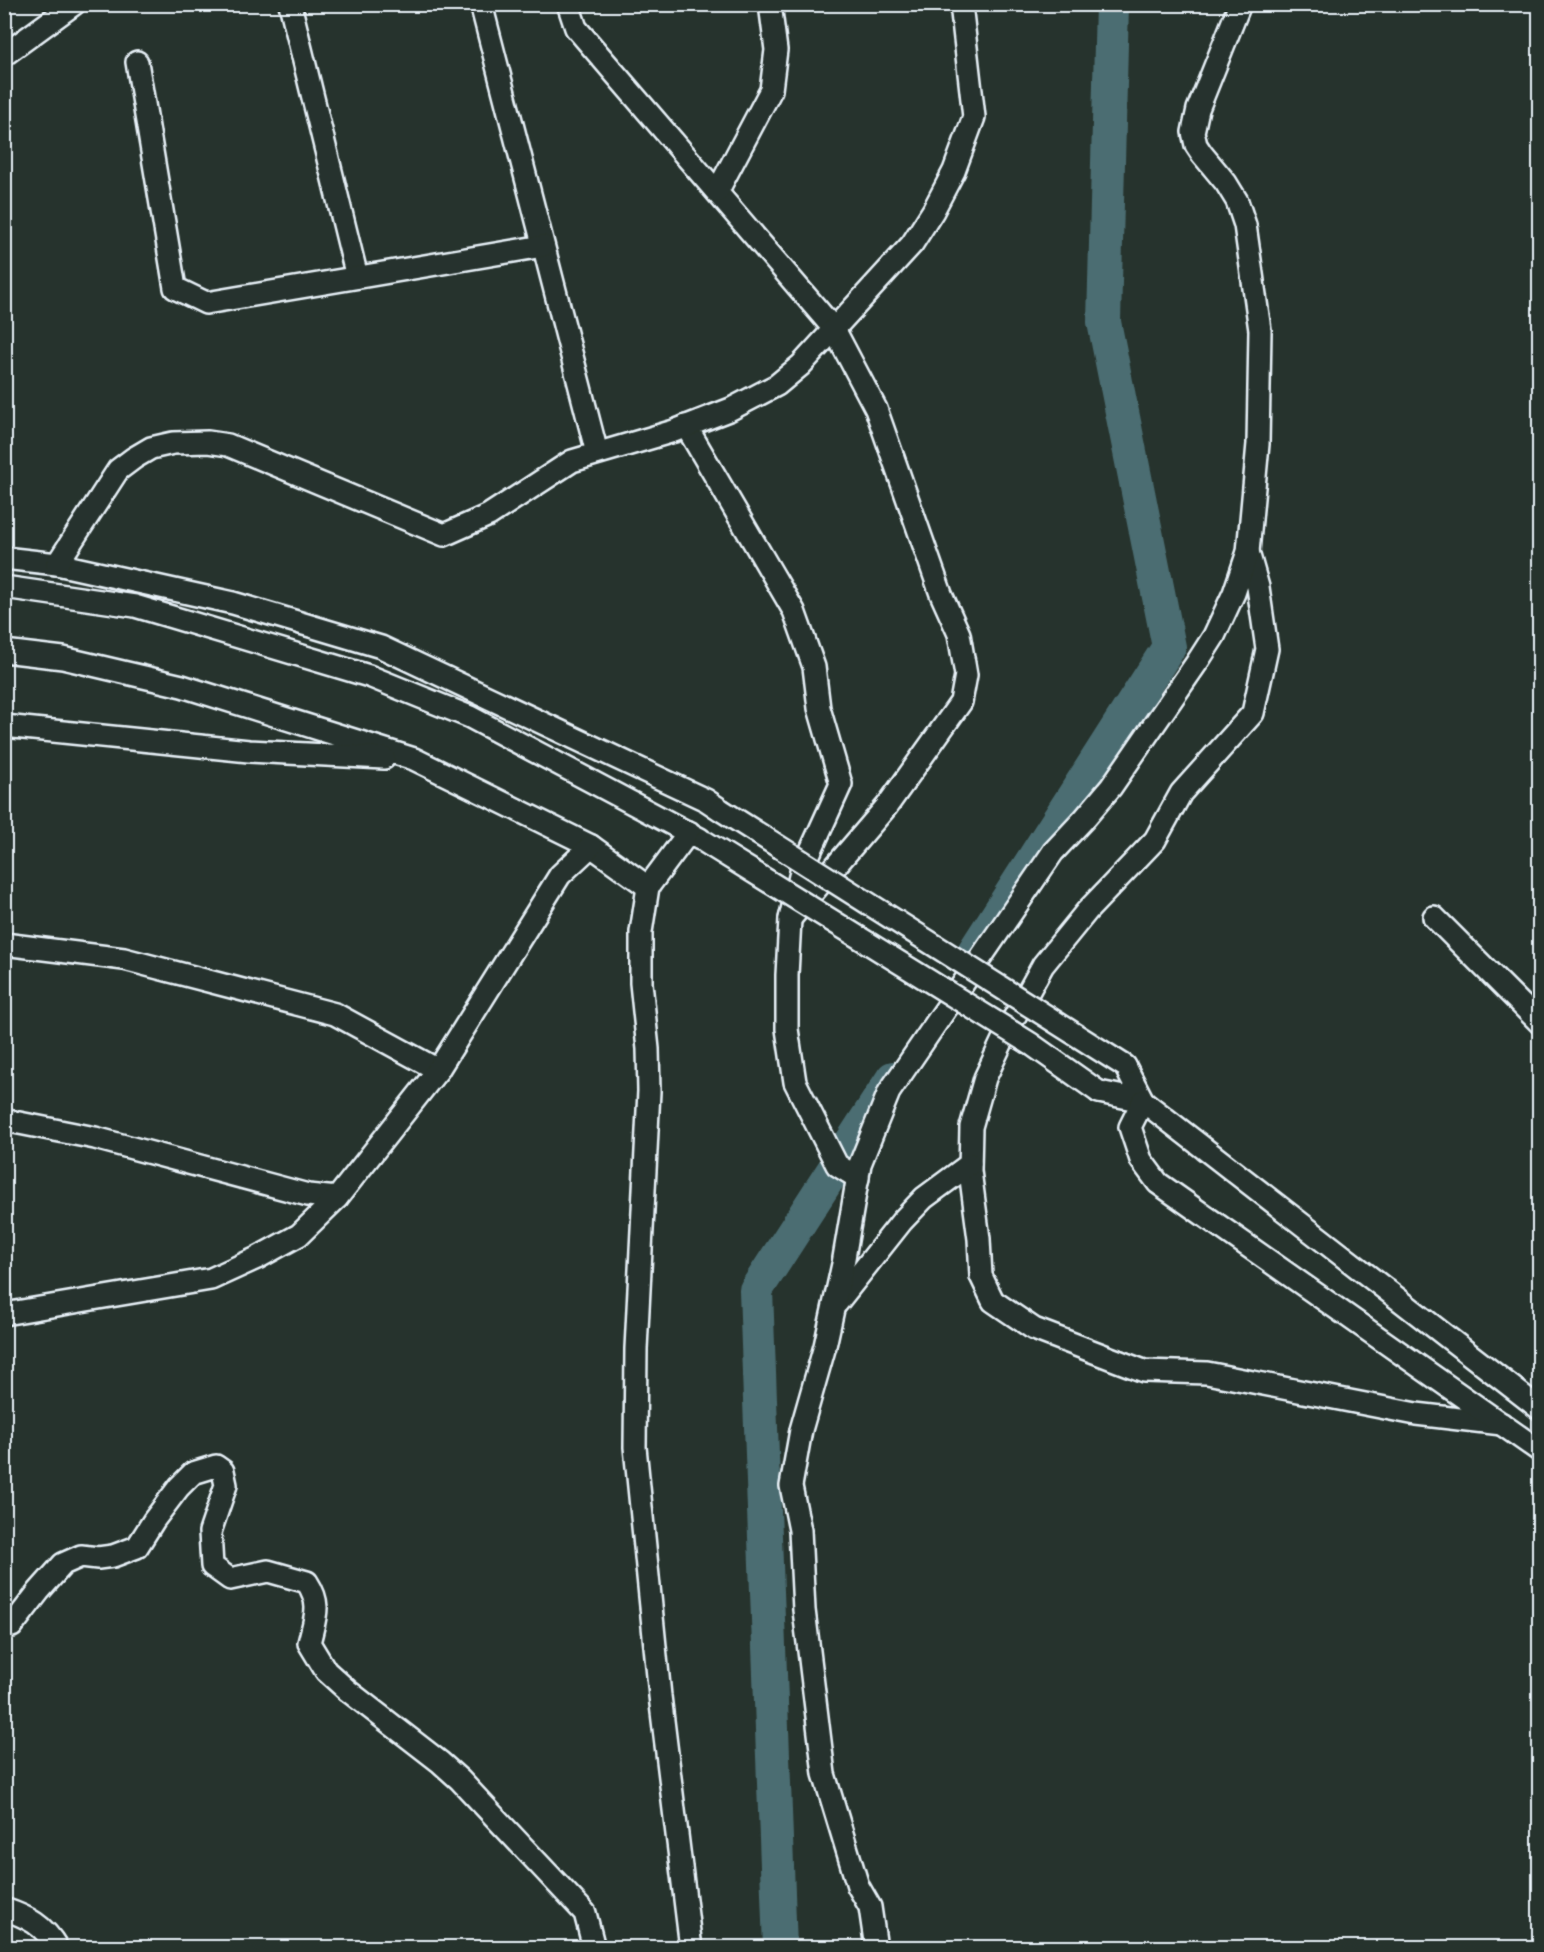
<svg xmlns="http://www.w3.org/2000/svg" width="1544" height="1952" font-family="'Architects Daughter',sans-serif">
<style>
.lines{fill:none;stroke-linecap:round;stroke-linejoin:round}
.river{stroke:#4b6d72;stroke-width:34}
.minor-casing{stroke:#e8f1f8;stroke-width:26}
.minor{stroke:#26332d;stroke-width:21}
.minor-bridge-casing{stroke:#e8f1f8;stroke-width:26;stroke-linecap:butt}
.minor-bridge{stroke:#26332d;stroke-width:21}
</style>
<rect width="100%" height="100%" fill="#26332d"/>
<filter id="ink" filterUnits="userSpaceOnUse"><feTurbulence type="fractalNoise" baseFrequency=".0167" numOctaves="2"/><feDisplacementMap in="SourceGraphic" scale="12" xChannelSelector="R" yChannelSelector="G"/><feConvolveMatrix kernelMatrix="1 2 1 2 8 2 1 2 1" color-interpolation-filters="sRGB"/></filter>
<g filter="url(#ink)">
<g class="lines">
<!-- river -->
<g class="river">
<polyline points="974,952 1169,647 1104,322 1112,4"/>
<polyline points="780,1948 756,1290 893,1078"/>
</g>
<!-- minor casing -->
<g class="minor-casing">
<g id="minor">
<polyline points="290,4 357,277"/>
<polyline points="481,4 597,453"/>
<polyline points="568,4 576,28 834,329 876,409 941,594 959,634 966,675 961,702 887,806 790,919"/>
<polyline points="4,55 74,4"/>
<polyline points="137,62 175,288 206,303 543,246"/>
<polyline points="717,192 771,90 776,50 770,4"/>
<polyline points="686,426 794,611 814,667 819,708 841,784 801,872 790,919 787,975 787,1029 795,1082 837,1165 858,1178"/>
<polyline points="1248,552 1258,587 1267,649 1253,713 1181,793 1155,840 1087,911 1043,965 1009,1027 985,1078 971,1127 970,1171 979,1239 981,1276 993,1301 1034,1329 1144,1371 1207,1373 1416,1414 1502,1424"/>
<polyline points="4,558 57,564 233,603 381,647 706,800 721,810"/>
<polyline points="57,564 118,470 134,458 151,448 173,443 208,442 228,445 444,535 489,515 572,461 674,431 731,409 777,385 801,365 912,244 933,211 954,171 974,117 961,4"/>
<polyline points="4,587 135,606 369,676 470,717 700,839"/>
<polyline points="4,651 63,658 182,686 414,759 591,846 648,887"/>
<polyline points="4,726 249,751 384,758"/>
<polyline points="689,832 648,887 641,932 641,983 648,1049 649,1091 636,1349 635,1447 660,1696 691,1948"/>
<polyline points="1434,917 1540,1023"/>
<polyline points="4,944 124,959 335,1014 438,1070"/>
<polyline points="1099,1092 1143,1101 1125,1066"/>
<polyline points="4,1120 95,1138 308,1195 337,1198"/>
<polyline points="837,1303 902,1221 924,1198 970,1164"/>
<polyline points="4,1314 211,1279 257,1258 299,1235 337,1198 438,1070 560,875 591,846"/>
<polyline points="1540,1409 1143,1101 1130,1127 1141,1160 1158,1183 1540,1451"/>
<path d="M12 1626 39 1591 63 1564 81 1556 98 1558 113 1556 137 1547 154 1520 179 1487 193 1473 216 1466 223 1471 226 1485 210 1532 212 1566 230 1579 268 1571 307 1582C322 1605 315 1617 309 1643L326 1671 347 1690 440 1762 460 1780 585 1913 594 1948"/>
<path d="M4 1909C28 1917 44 1925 57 1948"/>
<polyline points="876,1948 870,1907 858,1886 824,1774 804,1610 800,1530 791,1486 801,1430 825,1346 843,1264 860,1164 889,1092 1053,852 1084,819 1111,787 1198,661 1214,636 1234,593 1248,552 1258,444 1260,330 1245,225 1237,201 1226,183 1202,154 1196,145 1193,132 1198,109 1240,4"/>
</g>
</g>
<!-- minor -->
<use href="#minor" class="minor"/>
<!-- minor-bridge casing -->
<g class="minor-bridge-casing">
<g id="minor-bridge">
<polyline points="721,810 1125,1066"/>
<polyline points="705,842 1031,1044 1099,1092"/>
</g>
</g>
<!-- minor-bridge -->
<use href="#minor-bridge" class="minor-bridge"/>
</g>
</g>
<!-- margin -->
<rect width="1544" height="1952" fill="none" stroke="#26332d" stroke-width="24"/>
<rect x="12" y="12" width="1520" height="1928" fill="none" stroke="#e8f1f8" stroke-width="2" filter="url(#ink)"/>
</svg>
